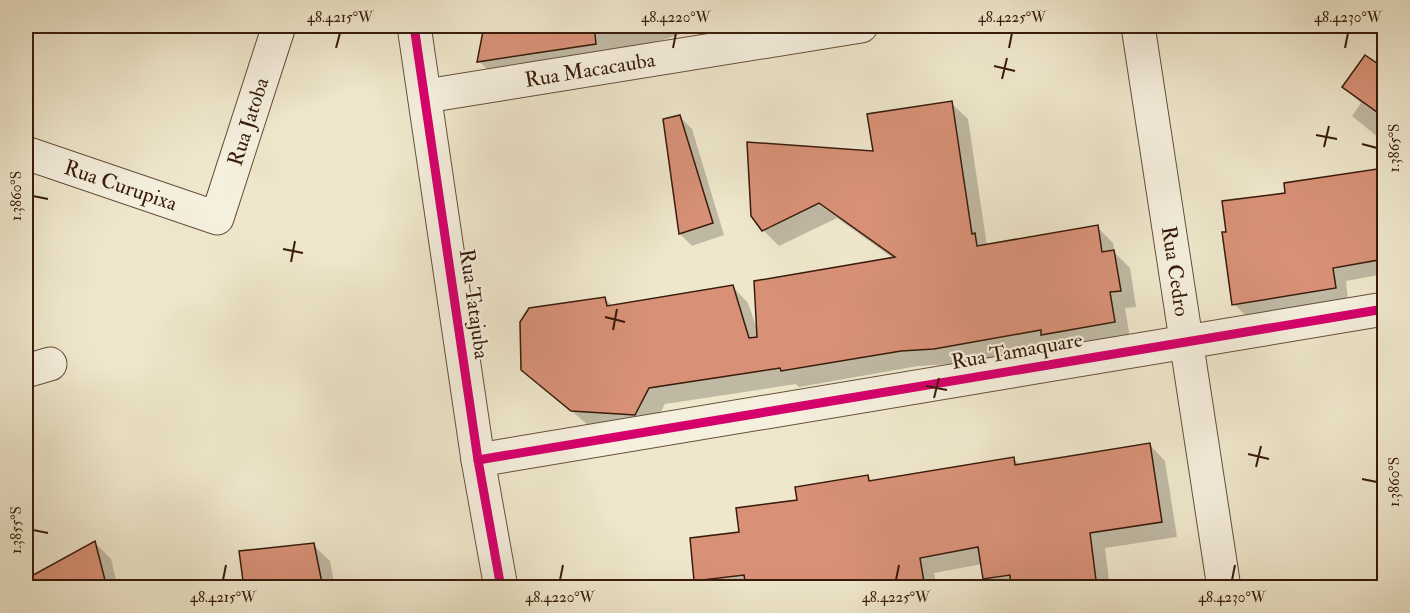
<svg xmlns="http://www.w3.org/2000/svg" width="1410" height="613" font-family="'IM FELL Double Pica',serif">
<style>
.shadow{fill:#0003}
.building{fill:#d89177;stroke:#381b0a;stroke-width:1.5}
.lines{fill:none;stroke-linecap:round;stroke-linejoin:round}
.minor-casing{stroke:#664e3a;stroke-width:35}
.minor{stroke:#f5efde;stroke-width:33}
.cycleway-casing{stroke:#f5efde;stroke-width:13}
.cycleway{stroke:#d6006c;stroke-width:9}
.ticks{fill:none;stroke:#381b0a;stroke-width:2}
.labels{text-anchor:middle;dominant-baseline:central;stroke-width:4.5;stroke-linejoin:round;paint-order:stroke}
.street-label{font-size:21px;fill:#381b0a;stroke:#f5efde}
.neatline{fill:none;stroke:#381b0a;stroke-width:2}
.ticks-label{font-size:15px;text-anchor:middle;fill:#381b0a}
</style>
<rect width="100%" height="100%" fill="#efe7cc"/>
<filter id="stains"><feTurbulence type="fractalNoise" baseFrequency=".00333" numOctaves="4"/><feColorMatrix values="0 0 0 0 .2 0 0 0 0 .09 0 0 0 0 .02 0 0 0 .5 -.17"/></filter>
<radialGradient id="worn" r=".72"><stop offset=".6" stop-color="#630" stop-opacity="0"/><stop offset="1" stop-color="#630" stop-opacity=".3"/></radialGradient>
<!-- shadow -->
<g class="shadow">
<polygon points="486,26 705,26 592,63 495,77 479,61"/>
<polygon points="1365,57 1384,70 1384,142 1352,116 1361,103 1344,87"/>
<polygon points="951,103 968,119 987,246 1097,227 1113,243 1115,253 1130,268 1136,307 1125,308 1130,338 1059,350 1055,346 951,364 918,366 799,387 796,384 665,404 651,430 589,426 523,369 604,298 612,306 732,286 748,303 757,329 894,259 837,218 779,246 763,230"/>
<polygon points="680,117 692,129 724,235 692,246 680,234 665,120"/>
<polygon points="1372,171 1384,184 1369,206 1384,203 1384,274 1346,281 1348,301 1247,317 1234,304 1287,194"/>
<polygon points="1150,445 1165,461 1177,537 1105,548 1110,588 986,588 982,564 934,573 937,588 703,588 696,580 740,533 798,501 868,477 873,482 1013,458 1020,465"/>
<polygon points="95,543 111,559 118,588 34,588"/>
<polygon points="313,545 330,561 335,588 246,588"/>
<polygon points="1180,581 1186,588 1140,588"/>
</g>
<!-- building -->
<g class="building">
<polygon points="484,26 594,26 596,44 477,62"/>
<polygon points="1365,55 1384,68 1384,117 1342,87"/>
<polygon points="952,101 972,234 975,233 977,246 1098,225 1102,252 1114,250 1121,291 1110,292 1115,322 1041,335 1041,330 934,349 901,351 781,371 780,368 649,388 635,415 571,411 521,370 520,322 529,308 605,297 607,306 733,285 749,338 757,337 754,281 895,257 819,203 762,231 751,216 747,142 873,151 867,114"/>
<polygon points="680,115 713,223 679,234 663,119"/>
<polygon points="1377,169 1382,202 1384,201 1384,259 1333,268 1336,288 1232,305 1222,232 1226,232 1222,201 1285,193 1284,183"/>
<polygon points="1150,443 1162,522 1090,533 1097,588 1011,588 1010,575 983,579 978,547 920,558 925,588 746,588 744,575 694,581 690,538 739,532 736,508 797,500 795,487 868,475 869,481 1014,457 1015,465"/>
<polygon points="95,541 107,588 26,588 26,579"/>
<polygon points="314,543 323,588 244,588 239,551"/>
</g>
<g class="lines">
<!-- minor casing -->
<g class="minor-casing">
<g id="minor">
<polyline points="414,26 478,460 501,588"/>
<path id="s1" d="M1138 26 1224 588"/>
<path id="s2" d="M426 96 861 26"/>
<path id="s3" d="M26 153 217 218 279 26"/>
<polyline points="26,371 50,364"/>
<polyline points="478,460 1384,309"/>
</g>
</g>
<!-- minor -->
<use href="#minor" class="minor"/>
<!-- cycleway casing -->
<g class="cycleway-casing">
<g id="cycleway">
<polyline points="414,26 478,460 501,588"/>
<polyline points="478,460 1384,309"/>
</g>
</g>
<!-- cycleway -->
<use href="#cycleway" class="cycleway"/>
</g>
<!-- ticks -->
<path class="ticks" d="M336 48 340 33M673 48 676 33M1009 48 1012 33M1345 48 1348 33M994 66 1015 71M1002 79 1007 58M1316 135 1337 139M1362 144 1377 148M1324 147 1329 126M33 196 48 199M283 249 303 253M291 262 295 241M605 317 625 322M613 330 617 309M926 386 947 390M934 398 939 378M1248 454 1269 459M1256 467 1261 446M1362 479 1377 482M33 530 48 533M223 580 226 565M560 580 563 565M896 580 899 565M1232 580 1235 565"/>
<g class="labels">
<!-- street labels -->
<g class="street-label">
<text stroke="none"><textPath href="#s2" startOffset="166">Rua Macacauba</textPath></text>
<text stroke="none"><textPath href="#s3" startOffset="303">Rua Jatoba</textPath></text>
<text stroke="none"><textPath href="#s3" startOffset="100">Rua Curupixa</textPath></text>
<text stroke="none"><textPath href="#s1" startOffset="248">Rua Cedro</textPath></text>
<text transform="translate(474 304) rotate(82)">Rua Tatajuba</text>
<text transform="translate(1017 351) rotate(-10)">Rua Tamaquare</text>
</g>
</g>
<!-- margin -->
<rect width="1410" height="613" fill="none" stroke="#efe7cc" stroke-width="66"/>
<rect x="33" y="33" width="1344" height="547" class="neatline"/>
<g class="ticks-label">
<text x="340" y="22">48.4215°W</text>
<text x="676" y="22">48.4220°W</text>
<text x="1012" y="22">48.4225°W</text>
<text x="1348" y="22">48.4230°W</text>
<text transform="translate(1394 148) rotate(-90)" y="5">1.3865°S</text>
<text transform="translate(16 196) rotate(-90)" y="5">1.3860°S</text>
<text transform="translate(1394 482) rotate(-90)" y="5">1.3860°S</text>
<text transform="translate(16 530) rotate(-90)" y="5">1.3855°S</text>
<text x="223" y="602">48.4215°W</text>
<text x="560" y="602">48.4220°W</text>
<text x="896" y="602">48.4225°W</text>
<text x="1232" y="602">48.4230°W</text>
</g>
<rect width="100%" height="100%" filter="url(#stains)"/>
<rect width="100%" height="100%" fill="url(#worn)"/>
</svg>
